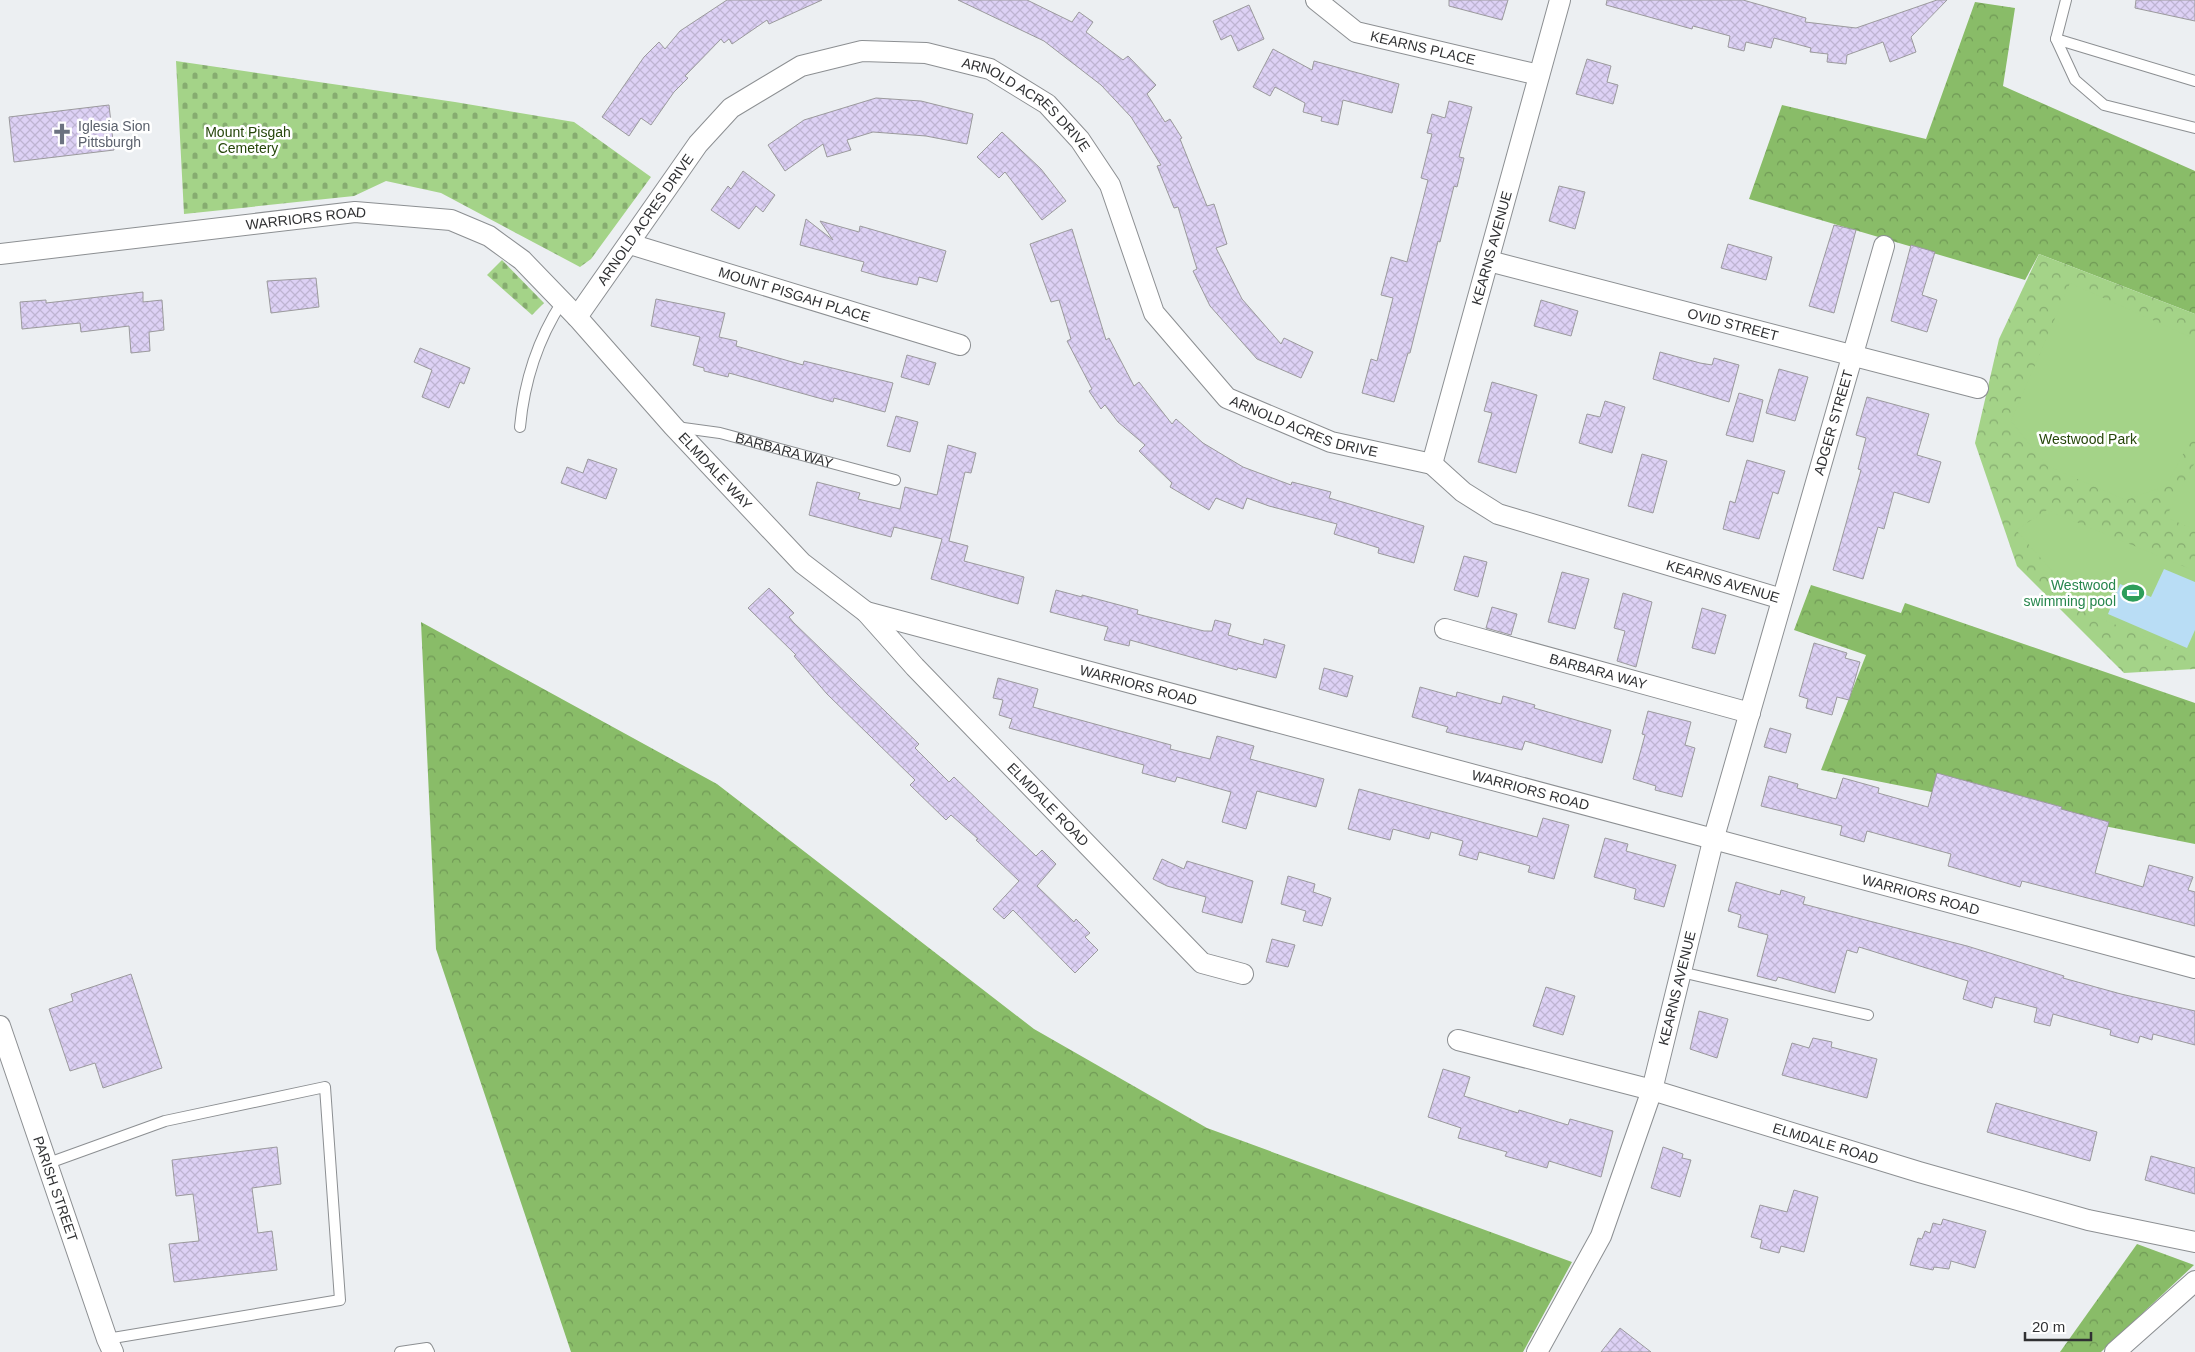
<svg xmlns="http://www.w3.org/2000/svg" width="2195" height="1352" font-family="Arial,sans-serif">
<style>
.forest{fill:url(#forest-crowns)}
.cemetery{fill:url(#cemetery-stones)}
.park{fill:url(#park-crowns)}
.pitch{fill:#a4d388}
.water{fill:#b9ddf5}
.building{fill:url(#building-cross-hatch);stroke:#9b9a9d}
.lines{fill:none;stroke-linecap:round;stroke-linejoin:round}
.lane-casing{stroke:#8c8f92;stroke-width:12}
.street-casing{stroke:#8c8f92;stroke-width:22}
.lane{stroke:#fff;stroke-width:10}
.street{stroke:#fff;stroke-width:20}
.labels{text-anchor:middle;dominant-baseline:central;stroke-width:5;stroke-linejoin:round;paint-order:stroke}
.street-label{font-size:14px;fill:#303133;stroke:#fff}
.worship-label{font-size:14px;fill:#5b616d;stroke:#fff;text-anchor:start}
.park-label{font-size:14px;fill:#26460a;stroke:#fff}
.leisure-label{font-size:14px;fill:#27864d;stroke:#fff;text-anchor:end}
</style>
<defs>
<pattern id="forest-crowns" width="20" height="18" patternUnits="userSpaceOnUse" patternTransform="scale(1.25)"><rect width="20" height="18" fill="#89bc68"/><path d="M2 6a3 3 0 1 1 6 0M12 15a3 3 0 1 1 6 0" fill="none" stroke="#709956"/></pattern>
<pattern id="cemetery-stones" width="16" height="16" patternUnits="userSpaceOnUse" patternTransform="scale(1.25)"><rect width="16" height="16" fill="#a4d388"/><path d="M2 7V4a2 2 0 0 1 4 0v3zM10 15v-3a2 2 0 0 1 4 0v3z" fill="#86ac70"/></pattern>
<pattern id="park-crowns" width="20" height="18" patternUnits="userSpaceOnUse" patternTransform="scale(1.25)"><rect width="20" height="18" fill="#a4d388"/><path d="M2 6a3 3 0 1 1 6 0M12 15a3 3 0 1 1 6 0" fill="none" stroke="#86ac70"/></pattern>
<pattern id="building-cross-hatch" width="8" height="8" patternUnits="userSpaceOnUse" patternTransform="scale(1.25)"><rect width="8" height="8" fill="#ddd1f5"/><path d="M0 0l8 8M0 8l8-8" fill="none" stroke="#beb4d2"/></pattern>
</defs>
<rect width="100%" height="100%" fill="#eceff2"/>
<!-- forest -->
<g class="forest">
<polygon points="1975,2 2015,8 2003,86 2195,171 2195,314 2039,254 2025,280 1749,199 1782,105 1926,139"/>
<polygon points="1811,585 1901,613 1905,603 2195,703 2195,844 1821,770 1866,655 1794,630"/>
<polygon points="421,622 717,784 1034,1029 1207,1128 1572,1262 1523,1352 571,1352 436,949"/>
<polygon points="2137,1244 2194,1265 2101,1352 2060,1352"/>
</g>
<!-- cemetery -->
<g class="cemetery">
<polygon points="176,61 455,102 574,122 651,177 591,259 580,267 441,193 386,181 354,196 184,214"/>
<polygon points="502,260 544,303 532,315 487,275"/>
</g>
<!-- park -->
<polygon class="park" points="2039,254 2195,314 2195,669 2124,673 2017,566 1975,443 1999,339"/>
<!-- pitch -->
<g class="pitch">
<polygon points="2070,283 2195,339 2195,432 2166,486 2126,500 2047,466 2011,421"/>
<polygon points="2195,462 2195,530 2166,517"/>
<polygon points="2047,510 2195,571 2195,658 2090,614 2016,530"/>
</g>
<!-- water -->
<polygon class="water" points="2164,569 2195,582 2195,630 2187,648 2108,614 2120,584 2151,597"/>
<!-- building -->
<g class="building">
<polygon points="727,0 822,0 769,24 767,20 732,44 729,39 724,43 721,39 685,76 688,78 674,92 651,125 641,118 629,136 602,117 644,57 659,42 665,49 680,31"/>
<polygon points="958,0 1027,0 1072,22 1079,12 1093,22 1086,32 1123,60 1128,56 1156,85 1147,94 1165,122 1170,119 1182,138 1180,139 1207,206 1214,204 1227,244 1216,248 1242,299 1281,344 1284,338 1313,352 1301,378 1257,359 1210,306 1193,271 1197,269 1178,207 1174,208 1157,166 1161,165 1131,117 1101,85 1044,41"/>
<polygon points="1449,0 1508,0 1502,20 1449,6"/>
<polygon points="1607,0 1743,0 1806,18 1805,22 1856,28 1937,0 1947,0 1911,37 1916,52 1890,62 1883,42 1847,55 1846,64 1827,62 1828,54 1810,52 1811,48 1774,38 1771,48 1746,42 1744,51 1728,47 1730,36 1693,26 1692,29 1606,5"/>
<polygon points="2136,0 2195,0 2195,21 2135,8"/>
<polygon points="1249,5 1264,39 1238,51 1231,35 1221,40 1213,21"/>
<polygon points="1273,49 1312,70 1314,61 1399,84 1392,113 1343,100 1338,125 1321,121 1322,117 1303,112 1305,103 1275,87 1270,96 1253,87"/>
<polygon points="1587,59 1611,66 1607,82 1618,85 1613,104 1576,94"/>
<polygon points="876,98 921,101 973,114 967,144 926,136 873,132 847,140 851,150 827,157 823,144 785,171 768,145 804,120"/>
<polygon points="1449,101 1472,107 1459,157 1464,158 1457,187 1454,186 1440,242 1438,241 1410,353 1408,353 1394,402 1362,393 1371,359 1377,361 1393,298 1381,295 1391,257 1407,262 1428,180 1421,178 1432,134 1427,133 1432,114 1445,118"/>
<polygon points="109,105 114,150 14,162 9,117"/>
<polygon points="1002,132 1041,169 1066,201 1042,220 1005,172 999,178 977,157"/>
<polygon points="743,171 775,195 763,212 756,206 739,229 711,210 728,186 731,189"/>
<polygon points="1559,186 1585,192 1575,229 1549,221"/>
<polygon points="806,219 833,240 820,221 859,232 860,226 946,251 937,282 919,277 917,285 882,277 861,271 864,262 800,245"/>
<polygon points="1834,225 1856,230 1834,313 1809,306"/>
<polygon points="1072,229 1106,340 1109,338 1134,386 1139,382 1172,424 1176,419 1203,443 1243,467 1291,485 1292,482 1331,492 1329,498 1424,526 1414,563 1378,553 1379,548 1334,534 1337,524 1269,506 1247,498 1243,509 1216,498 1209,510 1170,487 1172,483 1139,451 1145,445 1118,422 1105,405 1101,409 1089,391 1092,389 1067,341 1071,339 1059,300 1051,302 1030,244"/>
<polygon points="1728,244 1772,257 1766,280 1721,268"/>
<polygon points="1911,245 1935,252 1922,295 1937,300 1927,332 1891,321"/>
<polygon points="316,278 319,307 271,313 267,281"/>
<polygon points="143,292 143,302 162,300 164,330 149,332 150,351 131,353 129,326 81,332 80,323 22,329 20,302 46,300 46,303"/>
<polygon points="656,299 725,313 719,337 737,341 736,346 803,365 804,361 893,383 885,412 834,398 833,402 729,373 728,377 704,371 704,368 693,365 700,337 651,326"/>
<polygon points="1541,300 1578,311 1571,336 1534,326"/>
<polygon points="420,348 470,368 464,384 460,382 449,408 422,397 432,370 414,362"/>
<polygon points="1660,352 1700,363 1712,365 1714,358 1739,365 1729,402 1653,379"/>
<polygon points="907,355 936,363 929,385 901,377"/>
<polygon points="1779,369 1808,377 1795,421 1766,413"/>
<polygon points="1492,382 1537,395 1516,473 1478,462 1492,413 1484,411"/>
<polygon points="1739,393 1763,400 1753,442 1726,435"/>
<polygon points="1867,397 1929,414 1917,455 1941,462 1929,503 1894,492 1884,529 1878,527 1863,579 1833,570 1861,470 1858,469 1866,438 1856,435"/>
<polygon points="1605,401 1625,407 1612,453 1579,443 1587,414 1600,417"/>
<polygon points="896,416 918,422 910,452 887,446"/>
<polygon points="948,445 976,453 971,473 965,472 949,541 968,546 964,561 1024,577 1018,604 931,579 942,539 894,527 891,537 809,515 817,482 860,493 858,499 900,509 905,487 937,495"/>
<polygon points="1642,454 1667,461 1653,513 1628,506"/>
<polygon points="588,459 617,469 606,499 561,483 567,467 583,473"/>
<polygon points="1747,460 1785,471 1778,494 1773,492 1759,539 1723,529 1730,501 1735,503"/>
<polygon points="1464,556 1487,562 1478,597 1454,590"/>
<polygon points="1562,572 1589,579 1575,629 1548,622"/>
<polygon points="769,588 794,613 789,617 793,622 919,744 915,748 949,782 954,777 1036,856 1042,850 1056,864 1037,886 1074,922 1076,919 1090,933 1085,937 1098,950 1075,973 1013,910 1004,919 993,909 1019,881 976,840 978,839 951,815 946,820 910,785 915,780 827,694 794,656 796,655 748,608"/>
<polygon points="1056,590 1082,597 1082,595 1138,610 1137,614 1204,631 1212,631 1215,620 1231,624 1228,635 1263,645 1264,639 1285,645 1276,678 1238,668 1237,670 1130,640 1129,646 1104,640 1108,627 1050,612"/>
<polygon points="1623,593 1652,602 1636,667 1617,661 1625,631 1614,628"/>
<polygon points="1492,607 1517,614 1511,635 1486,628"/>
<polygon points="1702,608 1726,615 1715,654 1692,648"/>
<polygon points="1814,643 1847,653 1845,658 1860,662 1849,700 1837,697 1832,715 1806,708 1808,699 1799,696"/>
<polygon points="1324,668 1353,676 1347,697 1319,689"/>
<polygon points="998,678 1038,689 1033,707 1171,745 1170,749 1210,759 1217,736 1254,746 1250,759 1324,779 1316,807 1257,791 1246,829 1222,822 1231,792 1177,777 1175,782 1142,773 1144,765 1009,728 1012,719 999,715 1003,700 993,698"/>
<polygon points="1420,687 1456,697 1457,692 1501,704 1503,696 1535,705 1534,708 1611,730 1602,763 1525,741 1522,750 1446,732 1448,727 1412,717"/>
<polygon points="1648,711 1691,722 1685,745 1695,748 1682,797 1655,790 1656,786 1633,779 1645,735 1642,734"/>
<polygon points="1770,728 1791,734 1786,753 1764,747"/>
<polygon points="1937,773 2062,807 2061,809 2109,822 2095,873 2143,887 2149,865 2193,877 2188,890 2195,892 2195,926 2022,881 2020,887 1948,866 1951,854 1867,831 1864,842 1840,835 1842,826 1761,806 1769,776 1798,784 1797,788 1836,799 1843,778 1879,788 1878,793 1928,807"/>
<polygon points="1359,789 1537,837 1543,818 1569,825 1554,879 1528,872 1530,866 1479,852 1477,860 1459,855 1463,841 1431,832 1429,839 1393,829 1390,840 1348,829"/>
<polygon points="1605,838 1628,844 1626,851 1676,865 1664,907 1634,899 1636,889 1594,877"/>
<polygon points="1162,859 1184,869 1187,861 1253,881 1242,923 1202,912 1206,897 1167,886 1153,879"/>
<polygon points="1288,876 1315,884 1313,892 1331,898 1322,926 1303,921 1306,911 1281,904"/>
<polygon points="1736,882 1780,895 1781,890 1805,897 1803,904 1967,946 2064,976 2063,978 2121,994 2195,1011 2195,1045 2153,1034 2152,1040 2140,1036 2138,1043 2110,1035 2111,1030 2053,1014 2050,1026 2034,1022 2037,1008 1995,997 1992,1008 1963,999 1968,981 1859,947 1857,953 1847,950 1835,993 1778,977 1776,981 1757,976 1768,935 1738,927 1741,915 1728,911"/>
<polygon points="1272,939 1295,945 1288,967 1266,962"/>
<polygon points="131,974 162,1068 103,1088 95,1063 70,1071 49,1009 73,1001 71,994"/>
<polygon points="1546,987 1575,996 1563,1035 1533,1026"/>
<polygon points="1699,1011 1728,1019 1717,1058 1690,1049"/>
<polygon points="1813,1038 1832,1042 1831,1047 1877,1059 1867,1098 1782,1075 1792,1043 1809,1048"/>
<polygon points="1443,1069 1470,1077 1464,1096 1518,1113 1519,1110 1568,1125 1570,1119 1613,1131 1601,1177 1549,1161 1547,1168 1505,1156 1507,1152 1458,1138 1461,1128 1428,1117"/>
<polygon points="1996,1103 2097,1132 2090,1161 1987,1132"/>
<polygon points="277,1147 281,1184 252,1188 258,1233 272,1231 277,1270 174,1282 169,1244 199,1241 193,1194 176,1196 172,1160"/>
<polygon points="1663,1147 1683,1154 1682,1158 1691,1160 1680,1197 1651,1188"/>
<polygon points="2151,1156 2195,1168 2195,1194 2145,1180"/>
<polygon points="1794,1190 1818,1197 1804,1252 1781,1246 1779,1253 1760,1248 1762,1240 1751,1237 1760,1205 1787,1212"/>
<polygon points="1943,1219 1986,1231 1975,1268 1951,1261 1949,1269 1934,1267 1933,1270 1910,1265 1918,1238 1922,1239 1925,1231 1930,1233 1933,1223 1941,1225"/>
<polygon points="1620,1328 1651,1352 1601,1352"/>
</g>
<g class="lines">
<!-- lane casing -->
<g class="lane-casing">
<g id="lane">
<polyline points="2066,0 2056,39 2075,80 2104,105 2195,128"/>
<polyline points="2056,39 2195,81"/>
<path d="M520 427C524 383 538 339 562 302"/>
<path id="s1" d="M676 427 720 433 895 480"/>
<polyline points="1681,972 1868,1015"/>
<polyline points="46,1164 165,1121 325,1087 340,1300 107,1339"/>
<polyline points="400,1352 427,1348 429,1352"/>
</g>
</g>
<!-- street casing -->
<g class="street-casing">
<g id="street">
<path id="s2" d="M1316 0 1356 32 1539 75"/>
<path id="s3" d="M630 244 960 345"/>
<path id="s4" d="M0 254 355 212 451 220 489 236 522 260 577 317 673 426 802 563 866 612 915 667 1202 963 1243 974"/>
<path id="s5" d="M1489 261 1978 388"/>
<path id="s6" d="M577 317 698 144 731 108 801 66 862 51 926 53 990 69 1047 104 1080 140 1110 185 1154 313 1227 398 1331 442 1432 464"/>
<path id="s7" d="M1432 464 1560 0"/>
<path id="s8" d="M1432 464 1463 492 1498 514 1782 599"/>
<path id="s9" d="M866 612 2195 968"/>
<path id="s10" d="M1445 629 1750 713"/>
<path id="s11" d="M0 1026 107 1339 113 1352"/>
<path id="s12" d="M1458 1040 1652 1090 1919 1172 2088 1220 2195 1242"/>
<path id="s13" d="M1537 1352 1601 1236 1652 1090 1714 837 1884 246"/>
<polyline points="2115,1352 2195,1281"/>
</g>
</g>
<!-- lane -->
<use href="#lane" class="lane"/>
<!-- street -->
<use href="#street" class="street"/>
</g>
<!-- icons -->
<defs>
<g id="church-bare" transform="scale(1.725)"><path d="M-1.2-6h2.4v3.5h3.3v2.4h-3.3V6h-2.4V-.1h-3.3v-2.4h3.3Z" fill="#6b7280" stroke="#fff" stroke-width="2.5" paint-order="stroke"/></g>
<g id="stadium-bare" transform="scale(1.725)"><path d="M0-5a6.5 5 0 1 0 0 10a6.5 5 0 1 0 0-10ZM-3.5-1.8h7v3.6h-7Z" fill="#2e9e5b" stroke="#fff" stroke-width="2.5" paint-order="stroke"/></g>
</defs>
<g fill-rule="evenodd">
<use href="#church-bare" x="62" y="134"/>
<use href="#stadium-bare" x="2133" y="593"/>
</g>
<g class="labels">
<!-- street labels -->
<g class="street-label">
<text stroke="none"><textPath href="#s2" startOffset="120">KEARNS PLACE</textPath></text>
<text stroke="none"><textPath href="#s6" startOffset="584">ARNOLD ACRES DRIVE</textPath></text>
<text stroke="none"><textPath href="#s4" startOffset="308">WARRIORS ROAD</textPath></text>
<text stroke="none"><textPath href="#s6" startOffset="119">ARNOLD ACRES DRIVE</textPath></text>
<text stroke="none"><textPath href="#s7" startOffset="224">KEARNS AVENUE</textPath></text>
<text stroke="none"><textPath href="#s3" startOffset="172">MOUNT PISGAH PLACE</textPath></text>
<text stroke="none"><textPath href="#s5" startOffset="252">OVID STREET</textPath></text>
<text stroke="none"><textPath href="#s13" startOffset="979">ADGER STREET</textPath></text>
<text stroke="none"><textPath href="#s6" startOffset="1034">ARNOLD ACRES DRIVE</textPath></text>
<text stroke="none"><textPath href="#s1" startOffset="111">BARBARA WAY</textPath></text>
<text stroke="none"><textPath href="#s4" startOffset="822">ELMDALE WAY</textPath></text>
<text stroke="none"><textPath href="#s8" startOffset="318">KEARNS AVENUE</textPath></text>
<text stroke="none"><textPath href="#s10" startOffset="159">BARBARA WAY</textPath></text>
<text stroke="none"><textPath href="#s9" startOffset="282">WARRIORS ROAD</textPath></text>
<text stroke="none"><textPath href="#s9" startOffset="688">WARRIORS ROAD</textPath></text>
<text stroke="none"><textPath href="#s4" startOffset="1294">ELMDALE ROAD</textPath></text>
<text stroke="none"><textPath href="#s9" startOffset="1092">WARRIORS ROAD</textPath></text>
<text stroke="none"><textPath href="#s13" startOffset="392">KEARNS AVENUE</textPath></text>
<text stroke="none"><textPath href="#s12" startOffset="382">ELMDALE ROAD</textPath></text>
<text stroke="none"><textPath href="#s11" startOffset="172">PARISH STREET</textPath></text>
</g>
<!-- worship labels -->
<g class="worship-label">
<text x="78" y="126">Iglesia Sion<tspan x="78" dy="16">Pittsburgh</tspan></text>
</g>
<!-- park labels -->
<g class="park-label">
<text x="248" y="132">Mount Pisgah<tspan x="248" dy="16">Cemetery</tspan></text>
<text x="2088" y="439">Westwood Park</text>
</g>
<!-- leisure labels -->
<g class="leisure-label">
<text x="2116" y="585">Westwood<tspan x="2116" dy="16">swimming pool</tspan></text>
</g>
</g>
<!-- scale -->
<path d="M2025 1332v8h66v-8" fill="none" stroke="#303133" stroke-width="2.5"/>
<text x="2032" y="1332" font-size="15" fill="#303133" stroke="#ffffff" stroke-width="4" paint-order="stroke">20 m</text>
</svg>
